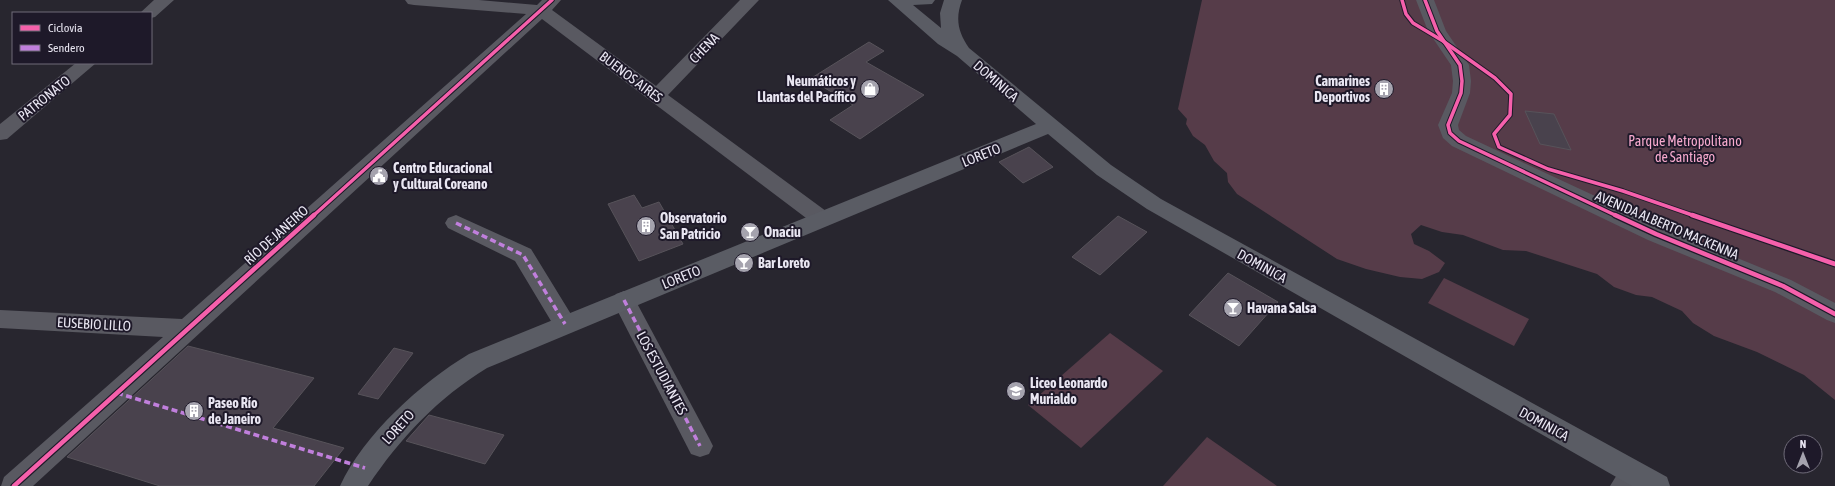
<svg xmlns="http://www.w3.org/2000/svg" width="1835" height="486" font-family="'Asap Condensed',sans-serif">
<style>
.green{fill:#563c49}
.building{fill:#49424d;stroke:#57535a}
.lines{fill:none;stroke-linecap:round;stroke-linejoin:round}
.street{fill:#595961;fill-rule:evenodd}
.secondary{fill:#5a5c64;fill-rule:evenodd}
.quiet{stroke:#c07fdc;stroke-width:3.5;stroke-dasharray:6 3.5;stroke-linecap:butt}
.cycleway-far1-casing{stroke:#1e1929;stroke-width:5.5}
.cycleway-casing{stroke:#1e1929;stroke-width:7}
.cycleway-far1{stroke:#f560ab;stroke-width:3.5}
.cycleway{stroke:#f560ab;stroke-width:4.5}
.labels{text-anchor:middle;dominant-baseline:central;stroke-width:4;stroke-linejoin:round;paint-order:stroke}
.street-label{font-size:14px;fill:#e9e6f2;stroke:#1e1929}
.poi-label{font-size:14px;font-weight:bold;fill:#e9e6f2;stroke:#1e1929;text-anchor:start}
.park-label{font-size:14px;fill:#f7aace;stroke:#1e1929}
</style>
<rect width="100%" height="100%" fill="#28262f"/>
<!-- green -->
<g class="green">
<polygon points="1202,0 1835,0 1835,400 1804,375 1757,352 1714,336 1693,323 1682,311 1652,297 1636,295 1614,287 1597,274 1526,251 1503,250 1463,235 1442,232 1421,225 1411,234 1414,244 1429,251 1445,263 1439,272 1422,279 1400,277 1366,269 1337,259 1237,194 1228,182 1227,173 1214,161 1205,145 1193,136 1186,124 1187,119 1178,109"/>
<polygon points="1444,278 1529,319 1514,346 1428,303"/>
<polygon points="1110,333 1163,371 1081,448 1028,405"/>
<polygon points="1207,437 1277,486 1163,486"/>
</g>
<!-- building -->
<g class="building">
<polygon points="869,42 884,51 866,62 924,95 860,139 830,120 853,105 810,79"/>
<polygon points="1525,111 1554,114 1571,150 1540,144"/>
<polygon points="1029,147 1053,167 1023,183 999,162"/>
<polygon points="634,195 642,208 659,202 683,244 639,261 608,204"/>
<polygon points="1118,216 1147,232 1100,275 1072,257"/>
<polygon points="1228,273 1278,302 1239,346 1189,315"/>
<polygon points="188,346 314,378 273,428 344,448 314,486 160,486 67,457"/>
<polygon points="394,348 413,353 378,399 358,394"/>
<polygon points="429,415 504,435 485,464 406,441"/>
</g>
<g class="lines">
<!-- street -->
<g class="street">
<polygon points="154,0 174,0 155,17 151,18 151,13 140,13"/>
<polygon points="405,0 479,0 537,5 542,0 561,0 552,10 656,86 740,0 759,0 668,95 830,214 833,219 830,224 822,227 814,224 542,19 33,486 1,486 4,477 163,337 0,328 0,310 182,319 526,14 414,5 408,4"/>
<polygon points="1416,0 1434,0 1446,31 1469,65 1471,81 1470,93 1458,125 1459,130 1466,136 1664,228 1791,280 1835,303 1835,323 1827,320 1775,292 1648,240 1452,146 1443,138 1438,125 1452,93 1453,81 1451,65 1428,31"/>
<polygon points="76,63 96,63 7,139 0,140 0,124"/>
<polygon points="456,215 531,249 577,324 573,331 565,333 557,331 515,261 448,228 445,223 448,218"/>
<polygon points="624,291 632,294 709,438 713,446 709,454 700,457 691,454 612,300 616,294"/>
<polygon points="1632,461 1641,465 1645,473 1638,486 1610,486 1623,465"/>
</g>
<!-- secondary -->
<path class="secondary" d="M888 0H935L932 4 913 5 941 28 940 13 944 0H962C955 19 958 32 969 48L1111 165 1161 199 1667 477 1670 486H1632L1147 209 1097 175 1048 134 487 368C438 398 400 438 368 486H340C364 434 421 383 469 354L1036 124 957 56 938 44Z"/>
<!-- quiet -->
<g class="quiet">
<polyline points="456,223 523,255 565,324"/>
<polyline points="624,300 700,446"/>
<polyline points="117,393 365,468"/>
</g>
<!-- cycleway-far1 casing -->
<g class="cycleway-far1-casing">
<g id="cycleway-far1">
<polyline points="1402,0 1406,14 1413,23 1443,41 1495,78 1511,94 1510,115 1494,134 1499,147 1548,169 1623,191 1695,216"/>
<polyline points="1425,0 1437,31 1460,65 1462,81 1461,93 1448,125 1450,133 1459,141 1617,216"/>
<polyline points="313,216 552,0"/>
</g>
</g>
<!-- cycleway casing -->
<g class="cycleway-casing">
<g id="cycleway">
<polyline points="1615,215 1656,234 1783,286 1835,314"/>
<polyline points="1692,215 1835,264"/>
<polyline points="14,486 314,215"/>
</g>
</g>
<!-- cycleway-far1 -->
<use href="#cycleway-far1" class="cycleway-far1"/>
<!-- cycleway -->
<use href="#cycleway" class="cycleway"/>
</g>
<!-- icons -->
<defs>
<g id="shop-disc" transform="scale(1)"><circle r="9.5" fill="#a5a3ae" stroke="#1e1929"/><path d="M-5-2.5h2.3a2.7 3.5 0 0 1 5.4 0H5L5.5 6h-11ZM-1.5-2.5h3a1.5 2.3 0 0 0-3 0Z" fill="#fff"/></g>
<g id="building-disc" transform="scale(1)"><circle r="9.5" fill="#a5a3ae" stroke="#1e1929"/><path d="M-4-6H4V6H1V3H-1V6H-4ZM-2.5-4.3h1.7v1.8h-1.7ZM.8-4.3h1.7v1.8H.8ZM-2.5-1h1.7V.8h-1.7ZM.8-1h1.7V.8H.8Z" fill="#fff"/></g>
<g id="civic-disc" transform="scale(1)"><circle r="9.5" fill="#a5a3ae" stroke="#1e1929"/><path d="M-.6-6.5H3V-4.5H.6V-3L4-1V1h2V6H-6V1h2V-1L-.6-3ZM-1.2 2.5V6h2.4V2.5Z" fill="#fff"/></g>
<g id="bar-disc" transform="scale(1)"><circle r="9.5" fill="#a5a3ae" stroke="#1e1929"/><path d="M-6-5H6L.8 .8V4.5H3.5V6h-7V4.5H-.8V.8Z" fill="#fff"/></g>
<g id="school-disc" transform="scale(1)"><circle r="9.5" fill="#a5a3ae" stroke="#1e1929"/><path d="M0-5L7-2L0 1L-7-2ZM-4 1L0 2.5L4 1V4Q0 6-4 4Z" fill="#fff"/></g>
</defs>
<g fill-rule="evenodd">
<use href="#shop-disc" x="870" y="89"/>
<use href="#building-disc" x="1384" y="89"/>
<use href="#civic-disc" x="379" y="176"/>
<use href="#building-disc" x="646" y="226"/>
<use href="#bar-disc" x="750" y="232"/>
<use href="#bar-disc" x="744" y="263"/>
<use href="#bar-disc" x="1233" y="308"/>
<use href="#school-disc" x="1016" y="391"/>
<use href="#building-disc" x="194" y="411"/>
</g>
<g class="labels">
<!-- street labels -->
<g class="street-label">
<text transform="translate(704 48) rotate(-46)">CHENA</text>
<text transform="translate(631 77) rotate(37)">BUENOS AIRES</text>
<text transform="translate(996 81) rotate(41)">DOMINICA</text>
<text transform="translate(44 98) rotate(-39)">PATRONATO</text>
<text transform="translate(981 155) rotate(-22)">LORETO</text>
<text transform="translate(1667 225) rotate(23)">AVENIDA ALBERTO MACKENNA</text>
<text transform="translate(276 235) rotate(-42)">RÍO DE JANEIRO</text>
<text transform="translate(1262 266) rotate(29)">DOMINICA</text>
<text transform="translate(681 277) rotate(-22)">LORETO</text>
<text transform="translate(94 324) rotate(3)">EUSEBIO LILLO</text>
<text transform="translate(662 373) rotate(62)">LOS ESTUDIANTES</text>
<text transform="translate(1544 424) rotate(29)">DOMINICA</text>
<text transform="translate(398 427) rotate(-48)">LORETO</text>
</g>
<!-- poi labels -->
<g class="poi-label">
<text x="856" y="81" text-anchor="end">Neumáticos y<tspan x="856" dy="16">Llantas del Pacífico</tspan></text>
<text x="1370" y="81" text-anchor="end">Camarines<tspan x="1370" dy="16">Deportivos</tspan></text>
<text x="393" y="168">Centro Educacional<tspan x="393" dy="16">y Cultural Coreano</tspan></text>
<text x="660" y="218">Observatorio<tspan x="660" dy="16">San Patricio</tspan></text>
<text x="764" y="232">Onaciu</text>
<text x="758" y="263">Bar Loreto</text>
<text x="1247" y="308">Havana Salsa</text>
<text x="1030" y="383">Liceo Leonardo<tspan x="1030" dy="16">Murialdo</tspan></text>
<text x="208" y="403">Paseo Río<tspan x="208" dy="16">de Janeiro</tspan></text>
</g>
<!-- park labels -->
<g class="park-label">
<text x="1685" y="141">Parque Metropolitano<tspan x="1685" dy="16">de Santiago</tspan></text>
</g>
</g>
<!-- legend -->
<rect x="12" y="12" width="140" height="52" fill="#1e1929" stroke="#6f6b79"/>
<rect x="20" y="25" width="20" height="6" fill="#f560ab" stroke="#6f6b79"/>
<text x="48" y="32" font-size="12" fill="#e9e6f2">Ciclovía</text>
<rect x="20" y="45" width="20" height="6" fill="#c07fdc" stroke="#6f6b79"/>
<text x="48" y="52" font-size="12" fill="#e9e6f2">Sendero</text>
<!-- north arrow -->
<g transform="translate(1803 454)"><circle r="19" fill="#1e1929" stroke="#6f6b79"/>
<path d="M0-3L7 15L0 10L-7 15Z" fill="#a5a3ae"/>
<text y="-6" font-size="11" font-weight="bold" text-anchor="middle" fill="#e9e6f2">N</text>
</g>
</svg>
